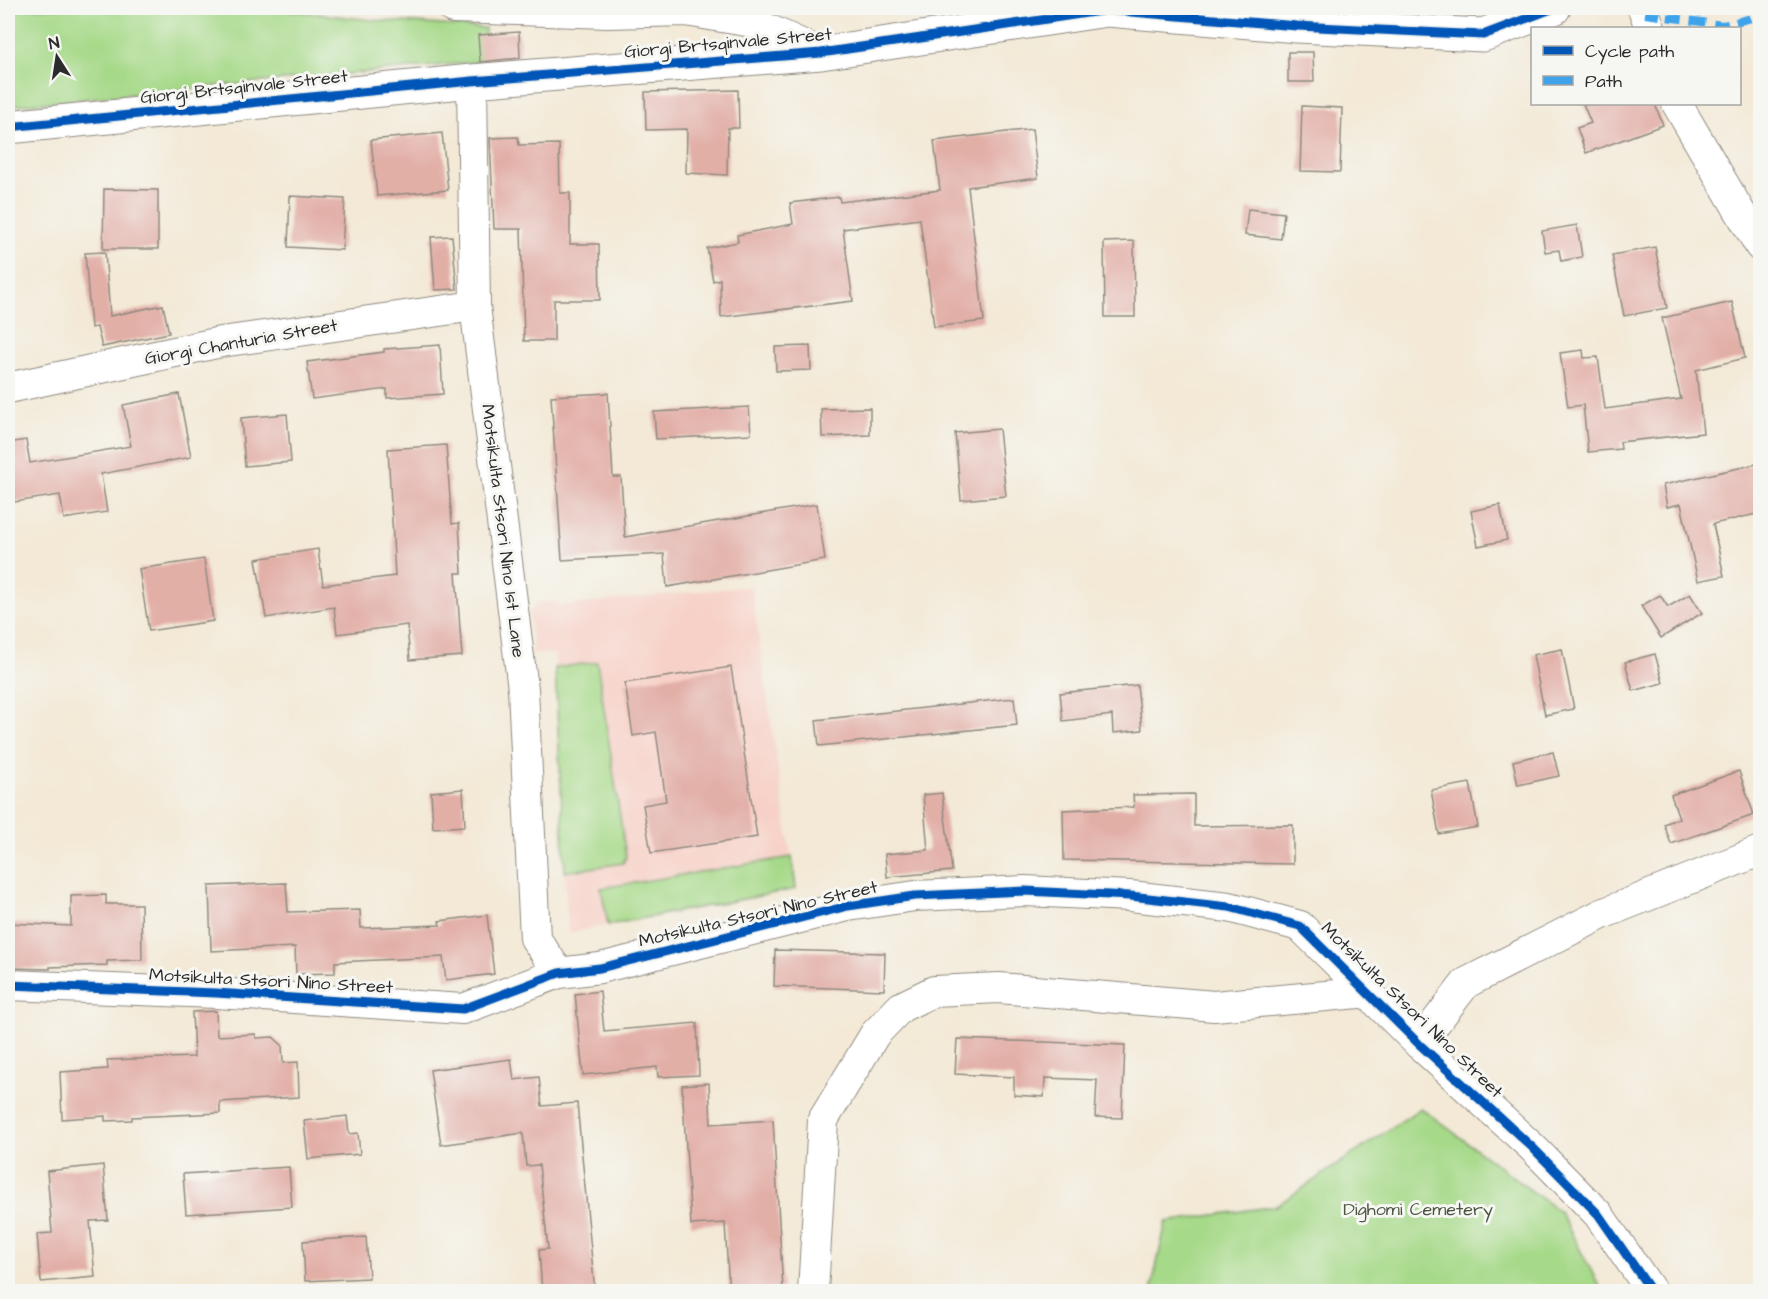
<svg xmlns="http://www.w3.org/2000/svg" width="1768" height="1299" font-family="'Architects Daughter',sans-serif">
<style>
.built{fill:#f7d1c7}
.green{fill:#a6d988;stroke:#68825a;stroke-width:1.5}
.building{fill:#e2afa7}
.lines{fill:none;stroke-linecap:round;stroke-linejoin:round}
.minor-casing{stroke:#8f8a80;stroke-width:32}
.tertiary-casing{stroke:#8f8a80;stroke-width:35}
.minor{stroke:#fff;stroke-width:30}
.tertiary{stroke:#fff;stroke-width:33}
.quiet{stroke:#3ea3eb;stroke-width:8;stroke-dasharray:15 8;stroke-linecap:butt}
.cycleway-casing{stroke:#f6f6f2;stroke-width:13}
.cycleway{stroke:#0057b8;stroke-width:9}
.labels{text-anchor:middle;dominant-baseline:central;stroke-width:6;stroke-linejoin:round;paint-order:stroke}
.street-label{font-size:18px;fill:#2b2b2b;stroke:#f6f6f2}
.park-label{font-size:18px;fill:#4a5642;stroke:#f6f6f2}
</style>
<rect width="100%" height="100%" fill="#f6f6f2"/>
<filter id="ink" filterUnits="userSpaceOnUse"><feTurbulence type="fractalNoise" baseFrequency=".0167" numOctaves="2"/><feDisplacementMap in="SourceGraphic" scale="12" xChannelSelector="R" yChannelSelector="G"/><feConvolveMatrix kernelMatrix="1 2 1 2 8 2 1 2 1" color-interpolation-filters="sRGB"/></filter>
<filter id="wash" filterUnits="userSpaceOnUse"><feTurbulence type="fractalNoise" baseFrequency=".008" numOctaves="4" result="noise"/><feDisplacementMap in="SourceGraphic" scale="24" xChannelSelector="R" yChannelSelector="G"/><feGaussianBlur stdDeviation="1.35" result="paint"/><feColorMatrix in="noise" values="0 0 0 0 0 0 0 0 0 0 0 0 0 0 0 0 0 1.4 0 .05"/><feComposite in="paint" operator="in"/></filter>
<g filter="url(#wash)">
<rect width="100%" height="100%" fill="#f3e9d6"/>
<!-- built -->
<polygon class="built" points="751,586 796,889 568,933 554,654 533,654 529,612 538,602 559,602 559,606"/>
<!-- green -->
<g class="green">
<polygon points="8,8 267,8 372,20 485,28 486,61 8,106"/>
<polygon points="597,662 626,857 623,863 565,872 555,668"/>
<polygon points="792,857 796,889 608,925 601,888"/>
<polygon points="1421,1108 1560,1212 1602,1291 1151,1291 1166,1222 1276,1206"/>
</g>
<g id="blocks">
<!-- building -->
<g class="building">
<polygon points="519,32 520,58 480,62 478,35"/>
<polygon points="1288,52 1313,52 1314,82 1288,82"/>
<polygon points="738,90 739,128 728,128 727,175 686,173 687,129 646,130 645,92"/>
<polygon points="1583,104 1655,104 1663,125 1586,153 1577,128 1591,123"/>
<polygon points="1302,106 1342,108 1340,172 1300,171"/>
<polygon points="1032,129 1038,178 968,187 984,321 934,327 920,219 843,229 853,301 721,317 720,279 713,281 707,248 738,242 737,235 793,224 790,203 839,197 840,202 940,190 934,141"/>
<polygon points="442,133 448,190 377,196 371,140"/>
<polygon points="518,137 519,145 559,144 560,193 570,193 570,244 599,244 600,300 554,300 554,341 524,341 521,229 494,229 490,138"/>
<polygon points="104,189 158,190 158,249 103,249"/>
<polygon points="290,196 345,199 342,250 288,247"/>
<polygon points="1248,209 1284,213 1281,239 1245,235"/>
<polygon points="1577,225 1582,257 1561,261 1559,250 1545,252 1542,231"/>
<polygon points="452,236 457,289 435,290 431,237"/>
<polygon points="1134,241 1135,317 1105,317 1104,242"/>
<polygon points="1655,247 1667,308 1624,316 1612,255"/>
<polygon points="105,252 110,316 163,305 169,333 102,347 97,327 91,328 85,253"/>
<polygon points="1732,302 1745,358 1696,370 1703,433 1620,442 1621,449 1588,452 1583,405 1568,407 1560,353 1583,350 1584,358 1598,357 1605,409 1681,399 1662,318"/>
<polygon points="440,345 443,394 387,398 387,389 312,399 307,362 384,352 384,349"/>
<polygon points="810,346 811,370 776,371 775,347"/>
<polygon points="608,393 613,477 621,477 625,537 817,504 825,560 667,587 664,554 562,560 551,396"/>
<polygon points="179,394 191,457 101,474 107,512 64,519 60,495 8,503 8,443 26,440 30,463 131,446 123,405"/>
<polygon points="749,407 751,434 656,439 654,412"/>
<polygon points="870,408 870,435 822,437 821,409"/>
<polygon points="287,414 291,462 245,466 241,418"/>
<polygon points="999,429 1006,496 961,500 955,433"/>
<polygon points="446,445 452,524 459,523 462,573 456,573 462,656 410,660 407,625 337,634 334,607 266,618 256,559 318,549 323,585 395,576 388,449"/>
<polygon points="1761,463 1761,513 1713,524 1724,576 1698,581 1681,504 1667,507 1663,485"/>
<polygon points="1500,505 1507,540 1478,546 1471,511"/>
<polygon points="204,559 213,621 149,631 139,569"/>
<polygon points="1690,594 1702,613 1661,638 1641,606 1660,595 1668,607"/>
<polygon points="1562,649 1574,709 1545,715 1533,655"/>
<polygon points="1655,654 1663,683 1633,691 1625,662"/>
<polygon points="731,667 757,837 651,853 643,805 666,801 656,732 633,736 625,683"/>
<polygon points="1137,685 1142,730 1113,733 1112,715 1063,721 1060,693"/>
<polygon points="1014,698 1017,725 819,746 816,720"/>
<polygon points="1553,752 1559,776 1518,785 1513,761"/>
<polygon points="1739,771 1754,815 1671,844 1664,824 1679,818 1671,795"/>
<polygon points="1470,783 1478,827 1439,834 1431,790"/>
<polygon points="463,789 465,826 433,828 431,792"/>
<polygon points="942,793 952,871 887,877 885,854 928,850 923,795"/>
<polygon points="1194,794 1194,826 1293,825 1293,864 1064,860 1063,810 1134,807 1133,795"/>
<polygon points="286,883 288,912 360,910 361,928 440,925 439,921 487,915 494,974 446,980 443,957 335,962 335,973 296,974 295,947 211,951 209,886"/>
<polygon points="106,895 106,904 141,904 142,960 107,961 107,965 50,967 50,969 8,968 8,923 71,926 71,896"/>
<polygon points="775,950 885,953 884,990 774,986"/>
<polygon points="600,991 604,1031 697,1023 699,1075 658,1077 657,1067 583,1075 575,994"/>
<polygon points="216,1011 217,1036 256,1034 256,1038 273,1037 282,1045 283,1063 298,1062 299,1097 220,1102 220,1113 132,1117 132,1120 105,1121 105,1116 62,1119 60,1072 108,1069 107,1060 194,1057 192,1012"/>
<polygon points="957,1039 1125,1045 1122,1118 1095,1117 1097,1080 1045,1078 1044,1097 1014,1095 1014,1077 955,1074"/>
<polygon points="511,1059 514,1080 539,1077 542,1106 577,1103 595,1292 542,1292 539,1250 548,1249 539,1165 526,1166 523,1133 441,1145 430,1070"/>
<polygon points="709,1083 711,1124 773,1120 783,1289 729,1292 725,1223 691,1225 682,1085"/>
<polygon points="347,1116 349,1134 358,1133 360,1154 308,1159 304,1121"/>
<polygon points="103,1165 108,1220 90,1221 95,1277 41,1282 37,1234 52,1233 47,1171"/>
<polygon points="289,1167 292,1207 186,1214 183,1174"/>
<polygon points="366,1237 369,1278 305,1281 303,1241"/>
</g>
</g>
</g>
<g filter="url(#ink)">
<use href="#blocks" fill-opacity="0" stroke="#8f8a80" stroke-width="1.5"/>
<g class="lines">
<!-- minor casing -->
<g class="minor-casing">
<g id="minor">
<polyline points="453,8 608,13 686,11 752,22 821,53"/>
<polyline points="1643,8 1650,28"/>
<polyline points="472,81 475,306 523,689 535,938 559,973"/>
<polyline points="1677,104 1760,246"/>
<polyline points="8,388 221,342 475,306"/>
<polyline points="8,985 216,993 463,1009 559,973 600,968 848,906 915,896 1025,891 1130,896 1229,907 1300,926 1419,1044 1532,1147 1598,1214 1652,1292"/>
<polyline points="1419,1044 1466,983 1602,914 1760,851"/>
<polyline points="813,1292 823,1120 875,1034 901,1007 934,991 999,988 1214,1006 1370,992"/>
</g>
</g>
<!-- tertiary casing -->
<g class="tertiary-casing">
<polyline id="tertiary" points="8,127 472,81 821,53 1107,10 1297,26 1483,35 1554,8"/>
</g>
<!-- minor -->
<use href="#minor" class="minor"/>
<!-- tertiary -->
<use href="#tertiary" class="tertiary"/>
<!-- quiet -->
<polyline class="quiet" points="1645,14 1723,25 1760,16"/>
<!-- cycleway casing -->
<g class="cycleway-casing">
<g id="cycleway">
<polyline points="8,127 472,81 821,53 1107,10 1297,26 1483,35 1554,8"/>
<polyline points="8,985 216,993 463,1009 559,973 600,968 848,906 915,896 1025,891 1130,896 1229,907 1300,926 1419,1044 1532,1147 1598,1214 1652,1292"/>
</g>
</g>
<!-- cycleway -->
<use href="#cycleway" class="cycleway"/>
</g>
</g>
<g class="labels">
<!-- street labels -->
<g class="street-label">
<text transform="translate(728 43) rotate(-5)">Giorgi Brtsqinvale Street</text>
<text transform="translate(244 87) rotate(-6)">Giorgi Brtsqinvale Street</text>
<text transform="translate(241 342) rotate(-10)">Giorgi Chanturia Street</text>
<text transform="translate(503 531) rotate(83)">Motsikulta Stsori Nino 1st Lane</text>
<text transform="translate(758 914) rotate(-13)">Motsikulta Stsori Nino Street</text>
<text transform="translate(271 981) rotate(3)">Motsikulta Stsori Nino Street</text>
<text transform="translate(1412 1010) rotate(44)">Motsikulta Stsori Nino Street</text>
</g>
<!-- park labels -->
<g class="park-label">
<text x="1418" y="1209">Dighomi Cemetery</text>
</g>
</g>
<!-- margin -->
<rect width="1768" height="1299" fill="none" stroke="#f6f6f2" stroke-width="30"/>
<!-- legend -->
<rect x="1531" y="27" width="210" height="78" fill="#f6f6f2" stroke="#a5a5a2" stroke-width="1.5"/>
<rect x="1543" y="46" width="30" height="9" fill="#0057b8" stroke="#a5a5a2" stroke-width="1.5"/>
<text x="1585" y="57" font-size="18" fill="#2b2b2b">Cycle path</text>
<rect x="1543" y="76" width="30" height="9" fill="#3ea3eb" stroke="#a5a5a2" stroke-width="1.5"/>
<text x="1585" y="87" font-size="18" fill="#2b2b2b">Path</text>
<!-- north arrow -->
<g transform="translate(57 57) rotate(348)" stroke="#f6f6f2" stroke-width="4.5" paint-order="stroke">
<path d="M0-4.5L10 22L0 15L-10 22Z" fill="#2b2b2b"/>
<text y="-9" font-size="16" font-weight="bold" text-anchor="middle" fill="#2b2b2b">N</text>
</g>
</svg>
